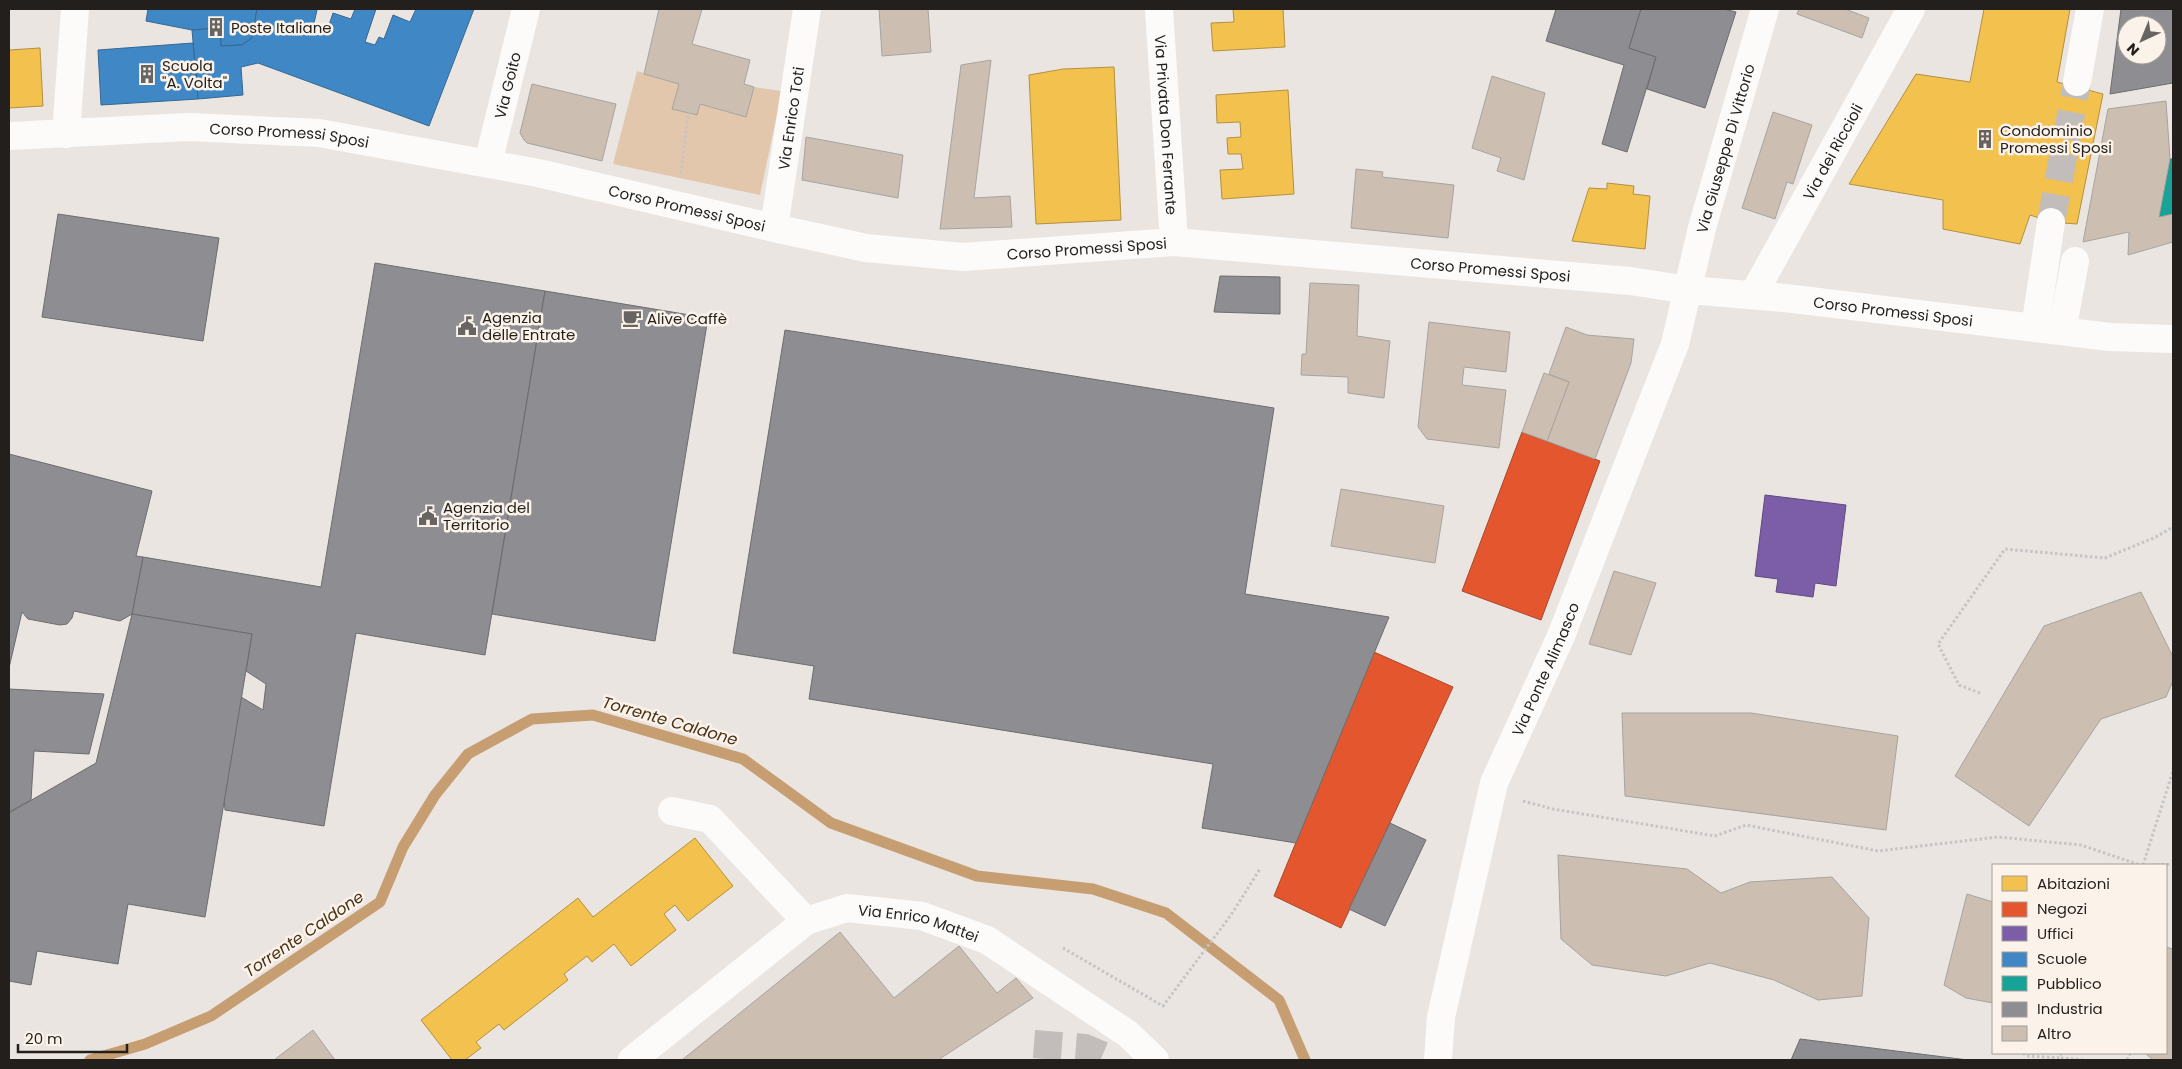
<svg xmlns="http://www.w3.org/2000/svg" width="2182" height="1069" font-family="Poppins,sans-serif">
<style>
.green{fill:#e2c7ad}
.homes{fill:#f2c14e;stroke:#b4903f}
.shops{fill:#e4572e;stroke:#aa4629}
.offices{fill:#7b5ea7;stroke:#604b7d}
.schools{fill:#3f88c5;stroke:#366892}
.public{fill:#17a398;stroke:#1a7b73}
.industry{fill:#8d8d92;stroke:#6d6c6f;fill-rule:evenodd}
.lines{fill:none;stroke-linecap:round;stroke-linejoin:round}
.stream{stroke:#c69e72;stroke-width:11}
.building{fill:#ccbeb1;stroke:#a7a4a1}
.minor-tunnel{stroke:#c2bdba;stroke-width:28;stroke-dasharray:28 14;stroke-linecap:butt}
.path{stroke:#c6c4c4;stroke-width:3;stroke-dasharray:2.5 2.5;stroke-linecap:butt}
.minor{stroke:#fcfbfa;stroke-width:28}
.labels{text-anchor:middle;dominant-baseline:central;stroke-width:5;stroke-linejoin:round;paint-order:stroke}
.poi-label{font-size:15px;fill:#221f1c;stroke:#fbf2ea;text-anchor:start}
.street-label{font-size:15px;fill:#221f1c;stroke:#fbf2ea}
.water-label{font-size:16px;font-style:italic;fill:#493116;stroke:#fbf2ea}
</style>
<rect width="100%" height="100%" fill="#eae5e1"/>
<!-- green -->
<polygon class="green" points="637,71 679,84 673,109 696,115 700,104 746,117 754,87 782,91 760,195 613,164"/>
<!-- homes -->
<g class="homes">
<polygon points="1233,9 1283,9 1285,47 1213,51 1211,23 1234,22"/>
<polygon points="1984,9 2070,9 2057,82 2103,94 2077,224 2051,222 2030,215 2020,244 1943,229 1943,200 1849,184 1916,74 1970,82"/>
<polygon points="40,48 43,106 9,108 9,50"/>
<polygon points="1114,67 1121,220 1036,224 1029,75 1063,69"/>
<polygon points="1288,90 1294,194 1222,199 1220,170 1243,169 1241,154 1228,154 1227,138 1241,137 1240,122 1217,123 1216,95"/>
<polygon points="1607,183 1634,186 1633,194 1650,196 1645,249 1572,241 1589,188 1607,189"/>
<polygon points="695,838 733,886 688,921 675,905 664,914 676,930 631,966 614,944 592,962 587,956 564,974 568,980 504,1030 499,1024 476,1042 481,1048 465,1060 452,1060 421,1020 578,898 593,917"/>
</g>
<!-- shops -->
<g class="shops">
<polygon points="1522,432 1600,461 1541,620 1462,591"/>
<polygon points="1374,652 1453,687 1341,928 1274,896"/>
</g>
<!-- offices -->
<polygon class="offices" points="1765,495 1846,505 1836,586 1815,583 1813,597 1776,592 1778,579 1755,576"/>
<!-- schools -->
<g class="schools">
<polygon points="148,9 257,9 252,38 242,45 221,46 220,28 192,30 146,21"/>
<polygon points="257,9 314,9 317,10 314,23 328,28 333,13 351,19 355,9 376,9 365,42 375,45 379,37 384,39 393,15 410,22 416,9 474,9 429,126 258,63 241,67 243,95 198,99 192,30 220,28 221,46 242,45 252,38"/>
<polygon points="193,43 198,99 101,105 98,50"/>
</g>
<!-- public -->
<polygon class="public" points="2170,159 2173,159 2173,214 2159,217"/>
<!-- industry -->
<g class="industry">
<polygon points="1556,9 1641,9 1629,48 1656,57 1627,152 1602,144 1624,65 1546,41"/>
<polygon points="1641,9 1724,9 1736,12 1705,108 1647,89 1656,57 1629,48"/>
<path d="M2121 9H2173V83L2110 94ZM2127 25H2157V55H2127Z"/>
<polygon points="58,214 219,238 203,341 42,317"/>
<polygon points="375,263 545,291 485,655 356,633 324,826 225,810 224,800 241,697 263,710 266,684 246,671 252,634 132,614 143,557 321,587"/>
<polygon points="1220,276 1280,277 1280,314 1214,312"/>
<polygon points="545,291 708,318 655,641 492,614"/>
<polygon points="785,330 1274,408 1245,594 1389,617 1296,843 1202,828 1213,764 809,699 814,666 733,653"/>
<polygon points="9,454 152,491 136,556 143,557 132,614 120,621 74,611 72,618 67,624 60,625 28,619 22,612 9,668"/>
<polygon points="132,614 252,634 205,917 128,904 118,964 37,951 31,985 9,981 9,813 96,763"/>
<polygon points="9,689 104,694 89,754 34,751 31,800 9,812"/>
<polygon points="1390,823 1426,840 1385,926 1349,909"/>
<polygon points="1800,1039 1968,1060 1791,1060"/>
</g>
<g class="lines">
<!-- stream -->
<polyline class="stream" points="90,1060 145,1044 211,1016 380,902 403,847 435,795 468,754 532,719 593,715 743,759 831,823 977,876 1093,889 1166,913 1279,1000 1305,1060"/>
</g>
<!-- building -->
<g class="building">
<polygon points="659,9 702,9 692,44 750,60 744,84 754,87 746,117 700,104 697,115 672,109 679,84 644,74"/>
<polygon points="879,9 928,9 931,52 882,56"/>
<polygon points="1799,9 1845,9 1869,18 1862,38 1797,14"/>
<polygon points="991,60 974,198 1010,196 1012,227 940,229 961,65"/>
<polygon points="1492,76 1545,93 1524,180 1497,171 1501,158 1472,148"/>
<polygon points="532,84 616,104 602,161 527,143 524,140 520,133"/>
<polygon points="2166,101 2170,159 2159,217 2173,214 2173,242 2128,255 2129,232 2083,242 2108,109"/>
<polygon points="1773,112 1812,125 1793,184 1787,182 1775,219 1742,208"/>
<polygon points="806,137 903,155 898,198 802,180"/>
<polygon points="1356,169 1383,172 1382,177 1454,185 1448,238 1351,228"/>
<polygon points="1310,283 1359,285 1357,336 1390,341 1384,398 1348,393 1348,377 1301,375 1302,354 1306,354"/>
<polygon points="1429,322 1510,332 1506,372 1464,367 1462,385 1506,390 1499,448 1427,439 1418,427"/>
<polygon points="1566,327 1587,335 1634,339 1631,363 1595,459 1547,441 1569,382 1549,374"/>
<polygon points="1544,373 1569,382 1547,441 1522,432"/>
<polygon points="1341,489 1444,506 1435,563 1331,546"/>
<polygon points="1614,571 1656,583 1631,655 1589,644"/>
<polygon points="2141,592 2173,657 2173,681 2166,697 2101,719 2029,826 1955,776 2044,626"/>
<polygon points="1622,713 1751,713 1898,736 1886,830 1625,796"/>
<polygon points="1558,855 1687,869 1721,893 1750,882 1832,877 1869,918 1862,996 1818,1000 1774,980 1710,963 1666,976 1592,965 1561,939"/>
<polygon points="1967,894 1993,902 1993,1003 1966,998 1944,985"/>
<polygon points="840,932 894,998 959,946 997,993 1016,978 1033,998 938,1060 682,1060"/>
<polygon points="2166,947 2173,949 2173,1060 2153,1060 2145,1053 2166,1053"/>
<polygon points="313,1030 335,1060 274,1060"/>
</g>
<g class="lines">
<!-- minor-tunnel -->
<g class="minor-tunnel">
<polyline points="2051,222 2077,82"/>
<polyline points="1034,1044 1085,1048 1113,1060"/>
</g>
<!-- path -->
<g class="path">
<polyline points="681,173 688,113"/>
<polyline points="1980,693 1959,685 1938,644 2005,549 2105,558 2156,537 2173,527"/>
<polyline points="1523,801 1553,809 1715,836 1746,825 1878,851 1998,837 2081,845 2140,865"/>
<polyline points="2143,865 2173,771"/>
<polyline points="2152,865 2173,864"/>
<polyline points="1063,948 1163,1006 1231,915 1260,869"/>
<polyline points="2023,1053 2027,1056 2061,1058"/>
<polyline points="2061,1053 2061,1058 2083,1060"/>
<polyline points="2127,1060 2130,1053"/>
</g>
<!-- minor -->
<g class="minor">
<path id="s1" d="M1159 9 1174 242"/>
<polyline points="2077,82 2090,9"/>
<polyline points="66,134 75,9"/>
<path id="s2" d="M9 136 188 127 319 133 538 173 774 228 866 248 963 257 1174 242 1630 281 1689 290 1785 298 2110 337 2173 339"/>
<path id="s3" d="M488 163 526 9"/>
<path id="s4" d="M774 228 807 9"/>
<path id="s5" d="M1753 295 1911 9"/>
<polyline points="2035,328 2051,222"/>
<polyline points="2062,331 2075,261"/>
<polyline points="672,811 710,819 806,921"/>
<path id="s6" d="M632 1060 806 921 847 908 922 916 987 940 1128 1034 1155 1060"/>
<path id="s7" d="M1438 1060 1441 1017 1494 783 1561 636 1675 344 1702 228 1765 9"/>
</g>
</g>
<!-- icons -->
<defs>
<g id="building-bare" transform="scale(1.5)"><path d="M-4-6H4V6H1V3H-1V6H-4ZM-2.5-4.3h1.7v1.8h-1.7ZM.8-4.3h1.7v1.8H.8ZM-2.5-1h1.7V.8h-1.7ZM.8-1h1.7V.8H.8Z" fill="#686461" stroke="#fbf2ea" stroke-width="2.5" paint-order="stroke"/></g>
<g id="cafe-bare" transform="scale(1.5)"><path d="M-5.5-4.5H6V0H3Q3 3.5 0 3.5H-2.5Q-5.5 3.5-5.5 0ZM3-3.2v2h1.7v-2ZM-6 4.5H4V6H-6Z" fill="#686461" stroke="#fbf2ea" stroke-width="2.5" paint-order="stroke"/></g>
<g id="civic-bare" transform="scale(1.5)"><path d="M-.6-6.5H3V-4.5H.6V-3L4-1V1h2V6H-6V1h2V-1L-.6-3ZM-1.2 2.5V6h2.4V2.5Z" fill="#686461" stroke="#fbf2ea" stroke-width="2.5" paint-order="stroke"/></g>
</defs>
<g fill-rule="evenodd">
<use href="#building-bare" x="216" y="27"/>
<use href="#building-bare" x="147" y="74"/>
<use href="#building-bare" x="1985" y="139"/>
<use href="#cafe-bare" x="632" y="318"/>
<use href="#civic-bare" x="467" y="326"/>
<use href="#civic-bare" x="428" y="516"/>
</g>
<g class="labels">
<!-- poi labels -->
<g class="poi-label">
<text x="231" y="27">Poste Italiane</text>
<text x="162" y="65">Scuola<tspan x="162" dy="17">"A. Volta"</tspan></text>
<text x="2000" y="130">Condominio<tspan x="2000" dy="17">Promessi Sposi</tspan></text>
<text x="482" y="317">Agenzia<tspan x="482" dy="17">delle Entrate</tspan></text>
<text x="647" y="318">Alive Caffè</text>
<text x="443" y="507">Agenzia del<tspan x="443" dy="17">Territorio</tspan></text>
</g>
<!-- street labels -->
<g class="street-label">
<text stroke="none"><textPath href="#s3" startOffset="80">Via Goito</textPath></text>
<text stroke="none"><textPath href="#s4" startOffset="111">Via Enrico Toti</textPath></text>
<text stroke="none"><textPath href="#s1" startOffset="116">Via Privata Don Ferrante</textPath></text>
<text stroke="none"><textPath href="#s2" startOffset="281">Corso Promessi Sposi</textPath></text>
<text stroke="none"><textPath href="#s7" startOffset="960">Via Giuseppe Di Vittorio</textPath></text>
<text stroke="none"><textPath href="#s5" startOffset="164">Via dei Riccioli</textPath></text>
<text stroke="none"><textPath href="#s2" startOffset="686">Corso Promessi Sposi</textPath></text>
<text stroke="none"><textPath href="#s2" startOffset="1091">Corso Promessi Sposi</textPath></text>
<text stroke="none"><textPath href="#s2" startOffset="1496">Corso Promessi Sposi</textPath></text>
<text stroke="none"><textPath href="#s2" startOffset="1901">Corso Promessi Sposi</textPath></text>
<text stroke="none"><textPath href="#s7" startOffset="408">Via Ponte Alimasco</textPath></text>
<text stroke="none"><textPath href="#s6" startOffset="339">Via Enrico Mattei</textPath></text>
</g>
<!-- water labels -->
<g class="water-label">
<text transform="translate(670 721) rotate(16)">Torrente Caldone</text>
<text transform="translate(304 934) rotate(-34)">Torrente Caldone</text>
</g>
</g>
<!-- border -->
<rect width="2182" height="1069" fill="none" stroke="#221f1c" stroke-width="20"/>
<!-- legend -->
<rect x="1992" y="864" width="175" height="190" fill="#fbf2ea" stroke="#a49e98"/>
<rect x="2002" y="876" width="25" height="15" fill="#f2c14e" stroke="#a49e98"/>
<text x="2037" y="889" font-size="15" fill="#221f1c">Abitazioni</text>
<rect x="2002" y="902" width="25" height="15" fill="#e4572e" stroke="#a49e98"/>
<text x="2037" y="914" font-size="15" fill="#221f1c">Negozi</text>
<rect x="2002" y="926" width="25" height="15" fill="#7b5ea7" stroke="#a49e98"/>
<text x="2037" y="939" font-size="15" fill="#221f1c">Uffici</text>
<rect x="2002" y="952" width="25" height="15" fill="#3f88c5" stroke="#a49e98"/>
<text x="2037" y="964" font-size="15" fill="#221f1c">Scuole</text>
<rect x="2002" y="976" width="25" height="15" fill="#17a398" stroke="#a49e98"/>
<text x="2037" y="989" font-size="15" fill="#221f1c">Pubblico</text>
<rect x="2002" y="1002" width="25" height="15" fill="#8d8d92" stroke="#a49e98"/>
<text x="2037" y="1014" font-size="15" fill="#221f1c">Industria</text>
<rect x="2002" y="1026" width="25" height="15" fill="#ccbeb1" stroke="#a49e98"/>
<text x="2037" y="1039" font-size="15" fill="#221f1c">Altro</text>
<!-- north arrow -->
<g transform="translate(2142 40) rotate(224)"><circle r="24" fill="#fbf2ea" stroke="#a49e98"/>
<path d="M0-4L9 19L0 12L-9 19Z" fill="#686461"/>
<text y="-8" font-size="14" font-weight="bold" text-anchor="middle" fill="#221f1c">N</text>
</g>
<!-- scale -->
<path d="M18 1044v8h109v-8" fill="none" stroke="#221f1c" stroke-width="2.5"/>
<text x="25" y="1044" font-size="15" fill="#221f1c" stroke="#fbf2ea" stroke-width="4" paint-order="stroke">20 m</text>
</svg>
